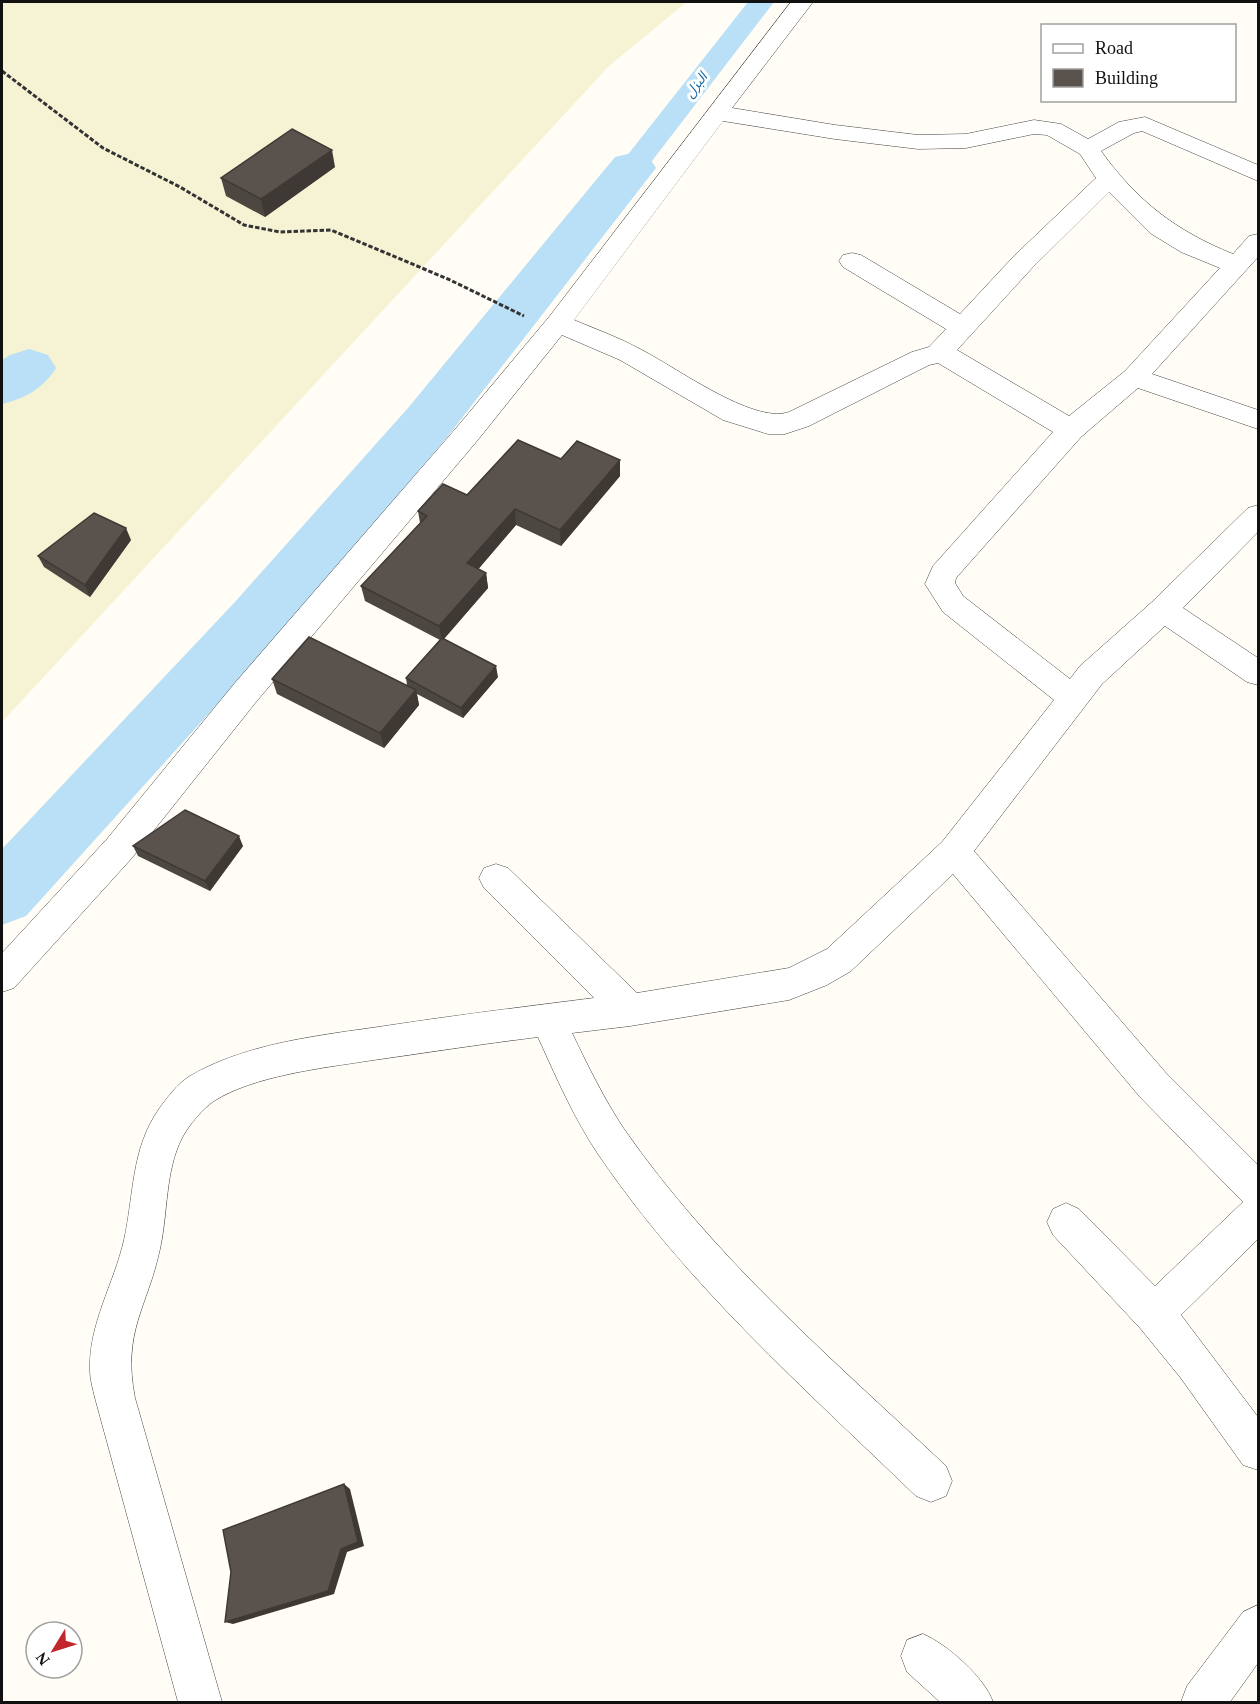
<svg xmlns="http://www.w3.org/2000/svg" width="1260" height="1704" font-family="'Times New Roman','Noto Sans Arabic',serif">
<style>
.farmland{fill:#f6f3d4}
.lines{fill:none;stroke-linecap:round;stroke-linejoin:round}
.canal{fill:#b9e0f7;fill-rule:evenodd}
.river{fill:#b9e0f7;fill-rule:evenodd}
.minor-casing{stroke:#444;stroke-width:1}
.path{stroke:#333;stroke-width:3;stroke-dasharray:4.5 2;stroke-linecap:butt}
.minor{fill:#fff;fill-rule:evenodd}
.wall{fill:#4d4742}
.shaded-wall{fill:#3f3936}
.building{fill:#5a524d;stroke:#3f3936;stroke-width:1.5}
.labels{text-anchor:middle;dominant-baseline:central;stroke-width:6;stroke-linejoin:round;paint-order:stroke}
.far-water-label{font-size:14px;font-style:italic;fill:#1768a6;stroke:#fff}
</style>
<rect width="100%" height="100%" fill="#fffdf5"/>
<!-- farmland -->
<polygon class="farmland" points="2,2 687,2 610,65 2,722"/>
<g class="lines">
<!-- canal -->
<polygon class="canal" points="748,2 774,2 642,174 632,177 622,174 618,168 622,162"/>
<!-- river -->
<g class="river">
<polygon points="632,153 649,157 656,168 448,436 278,637 26,916 2,925 2,849 234,603 408,408 615,157"/>
<path d="M29 349 48 355 56 368C44 388 24 399 2 404V360L10 355Z"/>
</g>
<!-- minor casing -->
<g class="minor-casing">
<g id="minor">
<path d="M791 2H813L732 108 835 125 918 135 966 134 1034 120 1061 124 1088 139 1119 122 1145 117 1258 165V181L1142 131 1134 133 1101 151C1137 201 1176 231 1233 254L1249 236 1258 234V257L1152 374 1258 410V429L1138 388 1081 437 956 578 955 583 963 596 1070 679 1080 666 1152 602 1248 508 1258 505V532L1183 608 1258 658V685L1247 682 1165 626 1102 684 974 851 1166 1073 1258 1165V1239L1181 1315 1258 1417V1470L1243 1465 1180 1377 1140 1328 1053 1235 1047 1222 1053 1209 1066 1203 1079 1209 1155 1286 1243 1202 1140 1097 953 874 851 971 827 985 789 1000 630 1026 572 1033C588 1066 604 1099 624 1129 713 1257 833 1360 946 1466L952 1481 946 1496 931 1502 916 1496C804 1388 686 1284 598 1154 574 1118 556 1077 538 1037 481 1044 424 1053 367 1061 322 1068 253 1076 214 1101 202 1109 189 1125 182 1138 165 1171 168 1213 160 1249 147 1309 122 1331 135 1398L222 1702H178L95 1398C93 1389 90 1380 90 1371 88 1325 114 1284 124 1240 134 1195 131 1149 159 1109 167 1098 177 1084 190 1076 245 1044 315 1036 378 1027 450 1016 522 1007 594 998L484 888 479 878 484 868 496 864 508 868 637 993 789 968 827 949 942 842 1054 700 943 612 925 584 933 566 1053 432 938 363 929 365 809 426 785 434H768L723 420 620 360 562 335 477 441 256 702 131 859 14 988 2 992V953L107 839 234 684 457 427 549 317ZM723 121 835 139 918 149 966 148 1034 134 1047 135 1080 154 1096 178 1015 255 960 314 861 255 852 253 843 255 839 261 843 267 946 329 929 347 912 352 789 412C753 425 673 365 638 348 618 337 595 329 574 320ZM1109 192 1150 233 1181 252 1220 268 1125 371 1069 416 957 350 1033 267Z"/>
<polygon points="1258,1605 1258,1663 1230,1702 1181,1702 1187,1686 1243,1612"/>
<path d="M923 1634C947 1644 985 1678 993 1702H940L907 1672 901 1656 907 1640Z"/>
</g>
</g>
<!-- path -->
<polyline class="path" points="2,71 103,148 180,187 244,225 280,232 331,230 448,279 524,316"/>
<!-- minor -->
<use href="#minor" class="minor"/>
</g>
<!-- wall -->
<g class="wall">
<polygon points="335,167 265,217 226,196 221,178"/>
<polygon points="561,459 620,460 620,476 561,546 516,525 478,569 486,573 488,588 444,639 498,677 463,718 417,694 419,705 384,748 277,694 272,679 407,685 406,678 440,640 365,601 361,586 420,523 418,511 467,495"/>
<polygon points="131,540 90,597 44,567 38,556"/>
<polygon points="133,846 243,846 210,891 138,856"/>
</g>
<!-- shaded-wall -->
<g class="shaded-wall">
<polygon points="332,150 335,167 265,217 261,199"/>
<polygon points="620,460 620,476 561,546 560,530"/>
<polygon points="515,509 516,525 470,579 467,563"/>
<polygon points="126,528 131,540 90,597 85,585"/>
<polygon points="486,573 488,588 442,641 439,626"/>
<polygon points="496,666 498,677 463,718 461,708"/>
<polygon points="416,690 419,705 384,748 380,733"/>
<polygon points="239,836 243,846 210,891 205,881"/>
<polygon points="344,1484 350,1489 364,1546 347,1552 334,1594 233,1624 225,1622"/>
</g>
<!-- building -->
<g class="building">
<polygon points="292,129 332,150 261,199 221,178"/>
<polygon points="518,440 561,459 577,441 620,460 560,530 515,509 467,563 486,573 439,626 361,586 427,516 418,511 443,484 467,495"/>
<polygon points="94,513 126,528 85,585 38,556"/>
<polygon points="309,637 416,690 380,733 272,679"/>
<polygon points="442,638 496,666 461,708 406,678"/>
<polygon points="185,810 239,836 205,881 133,846"/>
<polygon points="344,1484 358,1542 341,1549 328,1591 225,1622 231,1572 223,1530"/>
</g>
<g class="labels">
<!-- far-water labels -->
<g class="far-water-label">
<text transform="translate(696 85) rotate(-52)">البزل</text>
</g>
</g>
<!-- border -->
<rect width="1260" height="1704" fill="none" stroke="#111111" stroke-width="6"/>
<!-- legend -->
<rect x="1041" y="24" width="195" height="78" fill="#ffffff" stroke="#a0a0a0" stroke-width="1.5"/>
<rect x="1053" y="44" width="30" height="9" fill="#ffffff" stroke="#a0a0a0" stroke-width="1.5"/>
<text x="1095" y="54" font-size="18" fill="#111111">Road</text>
<rect x="1053" y="69" width="30" height="18" fill="#5a524d" stroke="#a0a0a0" stroke-width="1.5"/>
<text x="1095" y="84" font-size="18" fill="#111111">Building</text>
<!-- north arrow -->
<g transform="translate(54 1650) rotate(232)"><circle r="28" fill="#ffffff" stroke="#a0a0a0" stroke-width="1.5"/>
<path d="M0-4.5L10 22L0 15L-10 22Z" fill="#c4262e"/>
<text y="-9" font-size="16" font-weight="bold" text-anchor="middle" fill="#111111">N</text>
</g>
</svg>
